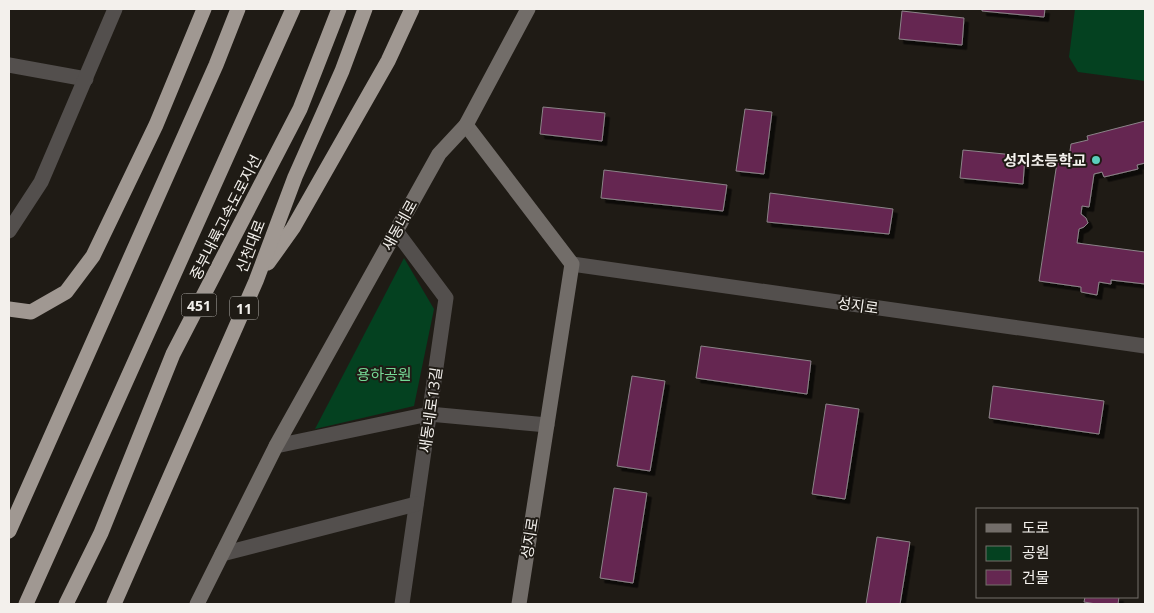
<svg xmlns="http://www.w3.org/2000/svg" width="1154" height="613" font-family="'Open Sans','Noto Sans KR',sans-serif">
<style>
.green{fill:#044120}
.building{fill:#652751;stroke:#8b8388;filter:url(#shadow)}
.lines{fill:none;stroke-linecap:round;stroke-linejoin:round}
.street{stroke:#534f4d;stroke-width:15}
.secondary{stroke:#726d69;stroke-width:15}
.highway{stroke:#a09892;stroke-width:15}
.poi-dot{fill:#5acebc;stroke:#1f1b15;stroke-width:2}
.labels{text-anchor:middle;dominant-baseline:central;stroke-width:4;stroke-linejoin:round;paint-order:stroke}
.shield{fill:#1f1b15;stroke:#b3b0ac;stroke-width:1}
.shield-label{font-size:14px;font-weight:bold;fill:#f3f0ec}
.poi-label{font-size:15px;font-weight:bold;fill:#f3f0ec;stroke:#1f1b15;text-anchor:end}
.street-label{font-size:15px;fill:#f3f0ec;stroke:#1f1b15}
.park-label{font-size:15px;fill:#76d996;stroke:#1f1b15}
</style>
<defs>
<filter id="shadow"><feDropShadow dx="4.5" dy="4.5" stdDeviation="0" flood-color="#0009"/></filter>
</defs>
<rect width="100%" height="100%" fill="#1f1b15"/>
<!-- green -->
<g class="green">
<polygon points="1075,9 1145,9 1145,81 1078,72 1069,57"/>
<polygon points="404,258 434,309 414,406 315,429"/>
</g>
<!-- building -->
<g class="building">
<polygon points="982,9 1045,9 1044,17 982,11"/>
<polygon points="902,11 964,18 962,45 899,39"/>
<polygon points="543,107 605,113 602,141 540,134"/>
<polygon points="745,109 772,112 764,174 736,171"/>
<polygon points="1145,121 1145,163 1137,165 1138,169 1104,177 1102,172 1094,174 1089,207 1082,206 1081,214 1086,218 1088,223 1084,227 1079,229 1077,243 1145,252 1145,284 1111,280 1111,284 1099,282 1097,295 1081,292 1081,287 1039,281 1058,156 1069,158 1071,144 1088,140 1087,136"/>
<polygon points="963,150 1025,156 1023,184 960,178"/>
<polygon points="604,170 727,185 723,211 601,198"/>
<polygon points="770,193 893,209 889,234 767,222"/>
<polygon points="701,346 811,361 807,394 696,378"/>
<polygon points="632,376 665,381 650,471 617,466"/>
<polygon points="993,386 1104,401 1099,434 989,418"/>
<polygon points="826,404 859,409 845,499 812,494"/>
<polygon points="614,488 647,493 633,583 600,578"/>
<polygon points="877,537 910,542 900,604 866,604"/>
<polygon points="1085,597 1119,597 1118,604 1096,604 1084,602"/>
</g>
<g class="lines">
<!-- street -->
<g class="street">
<polyline points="9,65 86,79"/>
<polyline points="9,231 41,182 115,9"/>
<polyline points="396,231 446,298 402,604"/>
<polyline points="572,264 1145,346"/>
<polyline points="276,446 429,414 547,425"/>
<polyline points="222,554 416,504"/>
</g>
<!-- secondary -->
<g class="secondary">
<polyline points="466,125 572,264 519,604"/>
<polyline points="197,604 276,446 439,154 466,125 528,9"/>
</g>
<!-- highway -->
<g class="highway">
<polyline points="268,263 293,228 388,61 412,9"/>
<polyline points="9,309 31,312 66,292 93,256 156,125 204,9"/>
<polyline points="9,531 216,65 238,9"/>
<polyline points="26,604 293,9"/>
<polyline points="66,604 101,533 173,354 300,109 339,9"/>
<polyline points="114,604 256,281 295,177 342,71 365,9"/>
</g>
</g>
<!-- markers -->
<circle class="poi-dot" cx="1096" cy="160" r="5"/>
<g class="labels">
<!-- shield labels -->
<g class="shield">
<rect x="181.5" y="293.5" width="35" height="23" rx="4"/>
<rect x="230" y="296.5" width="28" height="23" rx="4"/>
</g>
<g class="shield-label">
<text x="199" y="305">451</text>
<text x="244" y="308">11</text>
</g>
<!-- poi labels -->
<g class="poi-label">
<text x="1086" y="160">성지초등학교</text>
</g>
<!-- street labels -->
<g class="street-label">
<text transform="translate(225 217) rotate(-63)">중부내륙고속도로지선</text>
<text transform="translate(399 225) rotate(-61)">새동네로</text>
<text transform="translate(250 246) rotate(-69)">신천대로</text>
<text transform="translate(858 305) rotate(8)">성지로</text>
<text transform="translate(430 410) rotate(-82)">새동네로13길</text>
<text transform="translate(529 538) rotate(-81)">성지로</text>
</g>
<!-- park labels -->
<g class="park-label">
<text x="384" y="374">용하공원</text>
</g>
</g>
<!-- border -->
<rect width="1154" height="613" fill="none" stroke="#f3f0ec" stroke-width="20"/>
<!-- legend -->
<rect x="976" y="508" width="162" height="90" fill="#1f1b15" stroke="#74706b"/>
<rect x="986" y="524" width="25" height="8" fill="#726d69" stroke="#74706b"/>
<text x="1022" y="533" font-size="15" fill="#f3f0ec">도로</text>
<rect x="986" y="546" width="25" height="15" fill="#044120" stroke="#74706b"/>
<text x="1022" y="558" font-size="15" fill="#f3f0ec">공원</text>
<rect x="986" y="570" width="25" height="15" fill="#652751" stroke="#74706b"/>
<text x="1022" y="583" font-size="15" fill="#f3f0ec">건물</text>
</svg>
